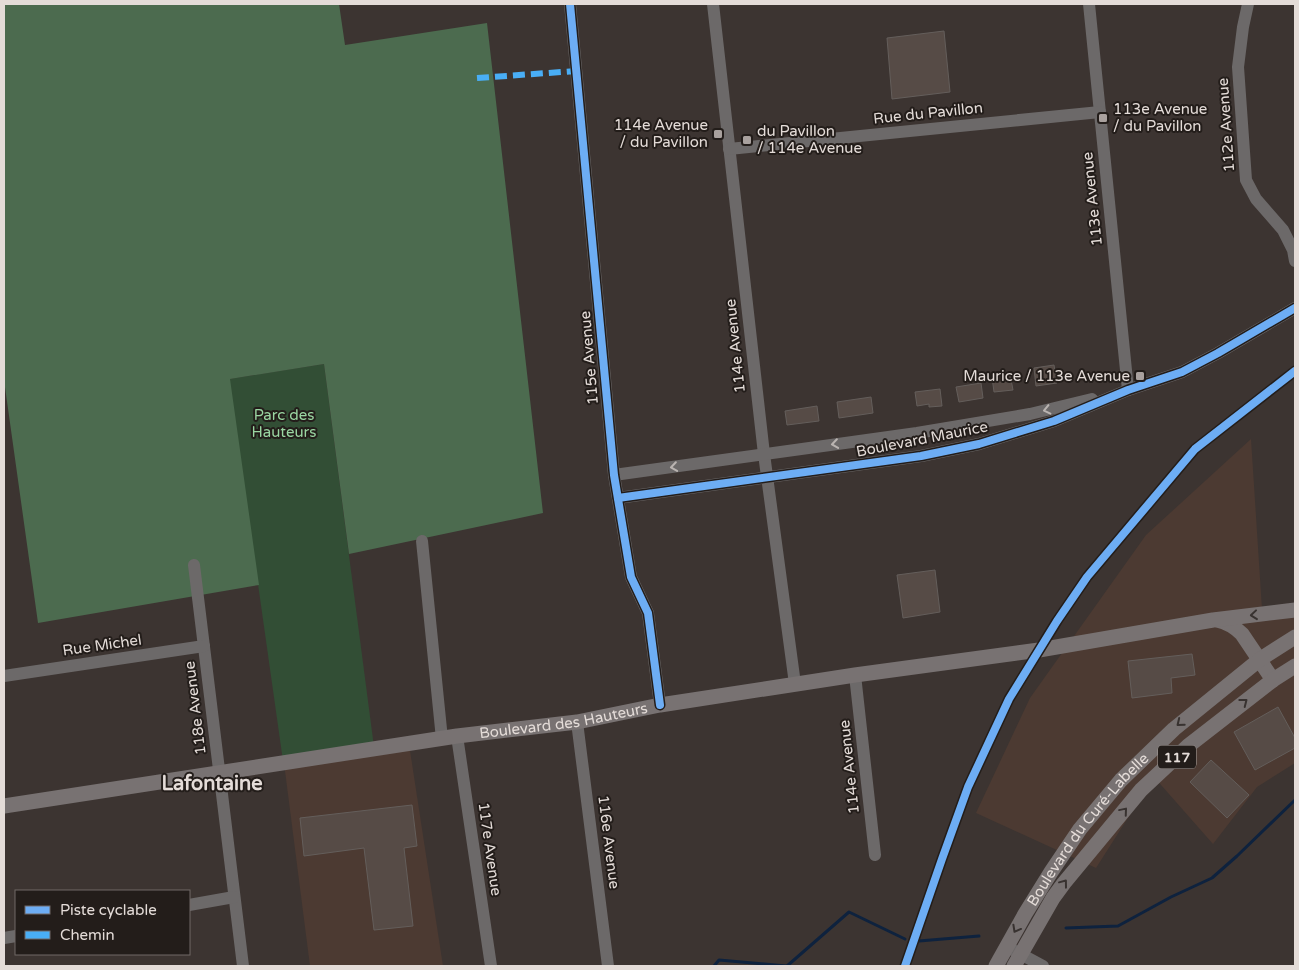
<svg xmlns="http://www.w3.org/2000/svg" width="1299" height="970" font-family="'Varela Round',sans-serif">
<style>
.built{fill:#4c3a32}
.green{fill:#324e35}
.forest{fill:#4c6b4f}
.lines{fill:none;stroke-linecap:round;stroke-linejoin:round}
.stream{stroke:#0e223e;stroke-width:3}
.building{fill:#564b46;stroke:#645e5b}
.minor{stroke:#6c6969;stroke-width:12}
.major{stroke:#787272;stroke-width:15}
.quiet{stroke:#49aef6;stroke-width:6;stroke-dasharray:12 6;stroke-linecap:butt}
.cycleway-casing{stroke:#231d1a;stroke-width:11}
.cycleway{stroke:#6dadf4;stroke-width:8}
.oneway{stroke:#bab4b1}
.oneway2{stroke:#383230}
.poi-dot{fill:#a9a19e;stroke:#231d1a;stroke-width:2}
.labels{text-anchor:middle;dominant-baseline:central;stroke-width:4;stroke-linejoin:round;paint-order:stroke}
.shield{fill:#231d1a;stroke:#aaa39f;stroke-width:1}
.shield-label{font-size:14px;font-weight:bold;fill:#e4dcd8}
.poi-label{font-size:15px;fill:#e4dcd8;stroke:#231d1a;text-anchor:start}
.street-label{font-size:15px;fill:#e4dcd8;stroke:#231d1a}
.park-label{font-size:15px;fill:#9ad6a2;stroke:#231d1a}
.district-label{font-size:20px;font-weight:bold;fill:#e4dcd8;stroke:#231d1a}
</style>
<rect width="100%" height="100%" fill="#3c3431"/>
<!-- built -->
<g class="built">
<polygon points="1251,439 1262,609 1295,607 1295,763 1257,787 1213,844 1154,777 1096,868 976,813 1030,698 1146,535"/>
<polygon points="409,744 443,966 310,966 284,763"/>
</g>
<!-- green -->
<polygon class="green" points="324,364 374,747 283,761 229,379"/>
<!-- forest -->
<polygon class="forest" points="4,4 339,4 345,45 487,23 543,513 349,554 324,364 230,379 259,585 38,623 4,380"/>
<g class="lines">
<!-- stream -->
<g class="stream">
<polyline points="1066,928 1118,926 1171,897 1212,878 1237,856 1295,800"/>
<polyline points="919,941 979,936"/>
<polyline points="714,966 719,960 786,966"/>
<polyline points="787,966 849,912 905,939"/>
</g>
</g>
<!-- building -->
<g class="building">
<polygon points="944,31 950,92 892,99 887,38"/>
<polygon points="1054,365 1057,383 1036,386 1034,368"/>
<polygon points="1010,374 1013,390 994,392 992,377"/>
<polygon points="981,383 983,398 959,402 956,387"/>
<polygon points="940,389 942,406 929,407 929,404 917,406 915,392"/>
<polygon points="871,397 873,413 839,418 837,402"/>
<polygon points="817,406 819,421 787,425 785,411"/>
<polygon points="935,570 940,612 903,618 897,575"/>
<polygon points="1192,654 1195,675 1171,678 1172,693 1132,698 1128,661"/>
<polygon points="1278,707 1295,738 1295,748 1255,770 1234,732"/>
<polygon points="1211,760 1249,795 1227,818 1190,782"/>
<polygon points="412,805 417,846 404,848 413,926 374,930 364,848 304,856 300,818"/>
</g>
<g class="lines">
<!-- minor -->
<g class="minor">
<polyline points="570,4 614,475 631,577 648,613 660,705"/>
<polyline points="713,4 764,454 795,684"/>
<polyline points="1089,4 1128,390"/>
<polyline points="1248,4 1243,27 1238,67 1246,180 1256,199 1283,230 1293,250 1295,261"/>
<polyline points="729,149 1100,112"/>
<polyline points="614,475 917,433 1030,414 1092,399"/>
<polyline points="618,498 921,456 979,444 1054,421 1128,390 1182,372 1218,353 1295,308"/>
<polyline points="422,541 442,739"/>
<polyline points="194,565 243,966"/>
<polyline points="855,675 875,855"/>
<polyline points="4,676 204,646"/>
<polyline points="577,722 608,966"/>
<polyline points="457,736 491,966"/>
<polyline points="189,905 234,897"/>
<polyline points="4,938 16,936"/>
<polyline points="1013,950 1043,966"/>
</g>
<!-- major -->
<g class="major">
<path d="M1217 620C1226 622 1235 627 1242 634L1273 680"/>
<path id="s1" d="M4 806 457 736 577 722 660 705 855 675 1039 650 1213 620 1295 610"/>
<path id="s2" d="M996 966 1025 914 1051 872 1080 829 1121 780 1174 729 1259 660 1295 637"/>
<polyline points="1014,966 1053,898 1064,883 1141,790 1188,746 1273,680 1295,666"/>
</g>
<!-- quiet -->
<polyline class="quiet" points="477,78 576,71"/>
<!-- cycleway casing -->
<g class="cycleway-casing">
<g id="cycleway">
<polyline points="570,4 614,475 631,577 648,613 660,705"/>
<polyline points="618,498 921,456 979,444 1054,421 1128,390 1182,372 1218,353 1295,308"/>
<polyline points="905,966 942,859 968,787 1009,699 1057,621 1087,577 1195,449 1295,371"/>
</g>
</g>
<!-- cycleway -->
<use href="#cycleway" class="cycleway"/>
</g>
<!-- one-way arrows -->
<defs><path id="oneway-chevron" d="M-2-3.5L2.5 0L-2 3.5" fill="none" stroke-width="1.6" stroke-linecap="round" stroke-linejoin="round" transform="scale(1.25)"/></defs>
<g class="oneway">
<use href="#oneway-chevron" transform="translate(1047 410) rotate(167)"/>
<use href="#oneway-chevron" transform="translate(835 444) rotate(172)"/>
<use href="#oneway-chevron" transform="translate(674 467) rotate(172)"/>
</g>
<g class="oneway2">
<use href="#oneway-chevron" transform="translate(1254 615) rotate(174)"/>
<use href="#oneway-chevron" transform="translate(1244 702) rotate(-38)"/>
<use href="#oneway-chevron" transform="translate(1180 723) rotate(141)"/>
<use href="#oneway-chevron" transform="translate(1124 811) rotate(-50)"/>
<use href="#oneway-chevron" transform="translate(1064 883) rotate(-53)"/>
<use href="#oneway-chevron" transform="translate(1016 929) rotate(119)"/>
</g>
<!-- markers -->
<g class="poi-dot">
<rect x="1098" y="113" width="10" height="10" rx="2.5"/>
<rect x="713" y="129" width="10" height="10" rx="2.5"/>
<rect x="742" y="135" width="10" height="10" rx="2.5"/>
<rect x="1135" y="371" width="10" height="10" rx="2.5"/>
</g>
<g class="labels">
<!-- shield labels -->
<rect class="shield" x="1158" y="745.5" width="38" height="23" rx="4"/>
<g class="shield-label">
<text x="1177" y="757">117</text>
</g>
<!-- poi labels -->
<g class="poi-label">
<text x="1113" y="109">113e Avenue<tspan x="1113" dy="17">/ du Pavillon</tspan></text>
<text x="708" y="125" text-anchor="end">114e Avenue<tspan x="708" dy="17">/ du Pavillon</tspan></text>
<text x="757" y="131">du Pavillon<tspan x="757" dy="17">/ 114e Avenue</tspan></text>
<text x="1130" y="376" text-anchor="end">Maurice / 113e Avenue</text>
</g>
<!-- street labels -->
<g class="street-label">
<text transform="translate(928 113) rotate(-6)">Rue du Pavillon</text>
<text transform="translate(1226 125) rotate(-94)">112e Avenue</text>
<text transform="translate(1092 199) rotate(-96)">113e Avenue</text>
<text transform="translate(735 346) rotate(-96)">114e Avenue</text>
<text transform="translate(589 358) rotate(-95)">115e Avenue</text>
<text transform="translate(922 439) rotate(-11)">Boulevard Maurice</text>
<text transform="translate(102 645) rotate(-8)">Rue Michel</text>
<text transform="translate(195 708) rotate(-97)">118e Avenue</text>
<text stroke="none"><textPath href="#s1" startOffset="566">Boulevard des Hauteurs</textPath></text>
<text transform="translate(849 767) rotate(-96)">114e Avenue</text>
<text stroke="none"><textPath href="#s2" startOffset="165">Boulevard du Curé-Labelle</textPath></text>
<text transform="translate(609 842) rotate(83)">116e Avenue</text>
<text transform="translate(490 849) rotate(82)">117e Avenue</text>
</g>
<!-- park labels -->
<g class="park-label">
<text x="284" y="415">Parc des<tspan x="284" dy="17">Hauteurs</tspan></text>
</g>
<!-- district labels -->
<g class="district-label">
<text x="212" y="784">Lafontaine</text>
</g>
</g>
<!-- border -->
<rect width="1299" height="970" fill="none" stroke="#e4dcd8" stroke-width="10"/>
<!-- legend -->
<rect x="15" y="890" width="175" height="65" fill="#231d1a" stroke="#706966"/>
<rect x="25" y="906" width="25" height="8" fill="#6dadf4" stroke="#706966"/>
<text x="60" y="915" font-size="15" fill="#e4dcd8">Piste cyclable</text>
<rect x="25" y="931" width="25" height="8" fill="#49aef6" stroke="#706966"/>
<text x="60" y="940" font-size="15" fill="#e4dcd8">Chemin</text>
</svg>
